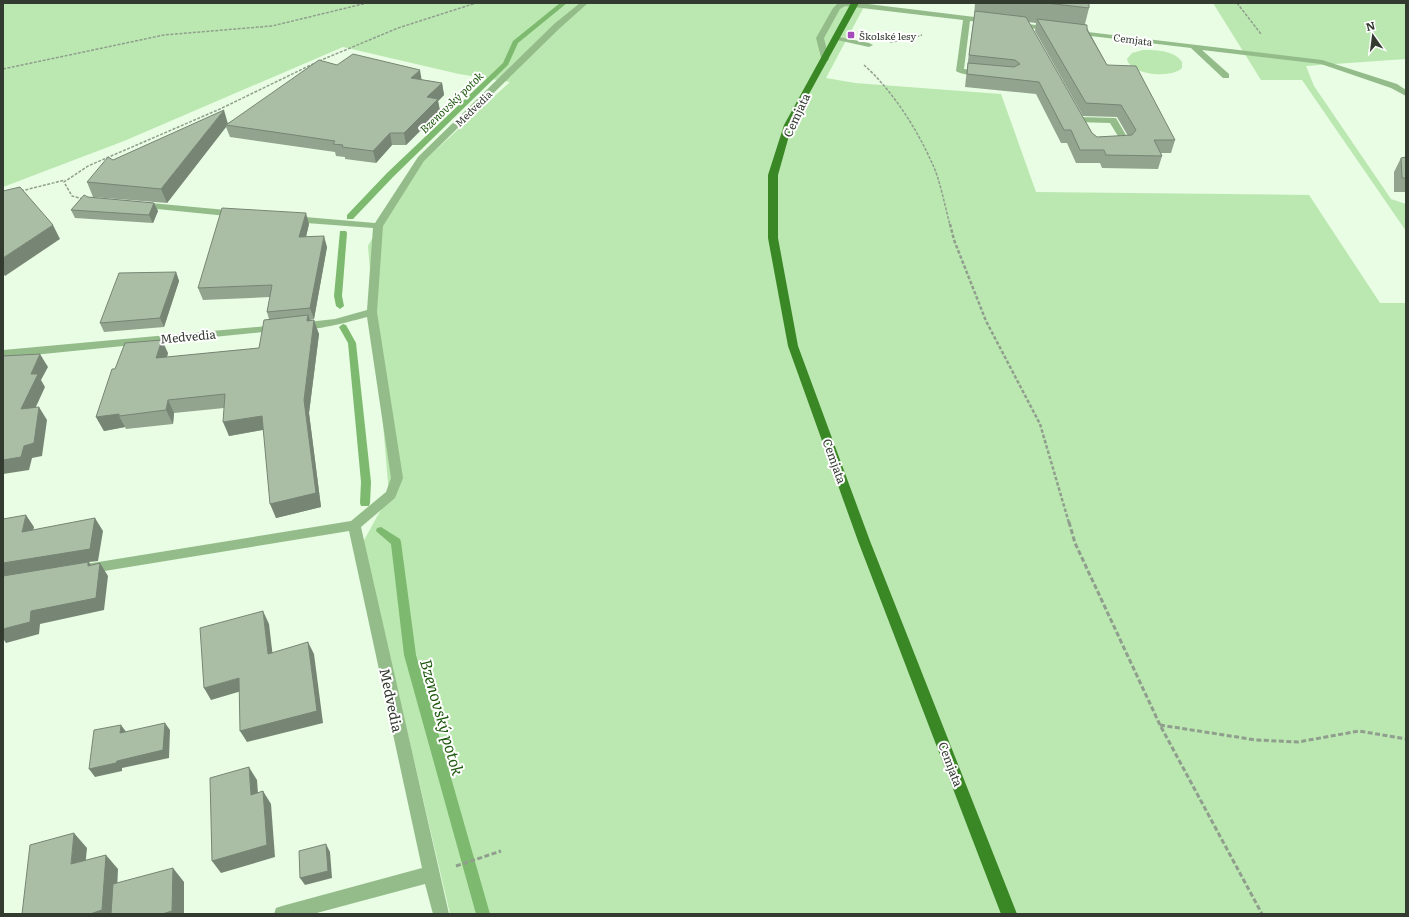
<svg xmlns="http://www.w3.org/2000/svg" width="1409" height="917" font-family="Literata,serif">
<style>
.green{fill:#bbe7b1}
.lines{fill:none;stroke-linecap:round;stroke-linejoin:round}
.stream{fill:#7dba6f;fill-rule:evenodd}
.path-far2{stroke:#909f8d;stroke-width:1.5;stroke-dasharray:3 1.5;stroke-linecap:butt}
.path-far1{stroke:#909f8d;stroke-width:2.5;stroke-dasharray:3.5 2;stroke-linecap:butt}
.path{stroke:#909f8d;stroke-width:3;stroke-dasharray:5 2.5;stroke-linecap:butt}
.minor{fill:#94bc8a;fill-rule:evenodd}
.major{fill:#3a8825;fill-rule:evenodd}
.wall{fill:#92a38e;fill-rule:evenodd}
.shaded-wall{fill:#778574}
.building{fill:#aabea5;stroke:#778574}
.poi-dot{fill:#a44cb8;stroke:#fff;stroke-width:1.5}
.labels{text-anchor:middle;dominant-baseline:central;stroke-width:4;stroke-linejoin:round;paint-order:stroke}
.far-poi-label{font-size:10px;fill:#333b31;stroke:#fff;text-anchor:start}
.far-street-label{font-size:10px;fill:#333b31;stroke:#fff}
.far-water-label{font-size:11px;font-style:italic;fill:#1e590d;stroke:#fff}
.street-label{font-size:12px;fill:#333b31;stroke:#fff}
.near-street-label{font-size:14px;fill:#333b31;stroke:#fff}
.near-water-label{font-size:16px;font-style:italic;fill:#1e590d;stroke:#fff}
</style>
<rect width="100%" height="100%" fill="#e8fde3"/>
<!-- green -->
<g class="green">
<polygon points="3,3 866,3 826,78 855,83 1001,94 1036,192 1309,195 1380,303 1406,303 1406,914 450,914 363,542 389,495 368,246 406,177 510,82 459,74 343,47 124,141 3,187"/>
<polygon points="1213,3 1406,3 1406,59 1306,66 1314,86 1391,199 1406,204 1406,231 1302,80 1261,80"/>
<path d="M1143 50C1156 50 1174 50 1182 62V68C1171 79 1130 75 1127 59L1132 53Z"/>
</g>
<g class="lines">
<!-- stream -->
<g class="stream">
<polygon points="560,3 567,3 518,43 508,65 393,177 353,219 347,219 347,215 387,173 503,63 513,41"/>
<polygon points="340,231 346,231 347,233 342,296 344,306 340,309 336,306 334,296"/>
<polygon points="343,324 346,325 356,343 371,482 370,503 369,506 361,506 360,503 361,482 348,343 339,327"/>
<polygon points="381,527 400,539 401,542 416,655 490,914 476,914 404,655 391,544 376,531 377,528"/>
</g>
<!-- path-far2 -->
<g class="path-far2">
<polyline points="1237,3 1261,34"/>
<polyline points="890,42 905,40 922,35"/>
<polyline points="319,61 398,28 476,3"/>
<path d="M864 65C892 90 917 129 932 163 940 179 945 207 950 225"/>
<polyline points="3,69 164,35 272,26 367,3"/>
<polyline points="21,191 65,180"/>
<polyline points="83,199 72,196 64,182 88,166 220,109 315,63"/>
</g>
<!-- path-far1 -->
<polyline class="path-far1" points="950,224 954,240 986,321 1040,424 1069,523"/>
<!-- path -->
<g class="path">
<polyline points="1069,522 1075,543 1160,725 1262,914"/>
<polyline points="1160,725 1256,740 1298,742 1359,731 1406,739"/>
<polyline points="456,866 501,851"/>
</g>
<!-- minor -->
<g class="minor">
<path d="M580 3H588L560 28 424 161 383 226 377 312 403 478 395 498 361 527 449 914H433L425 884 313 914H274L276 908 282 906 422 868 349 531 86 574 81 573 79 569 81 565 86 564 351 521 386 492 391 478 367 317C355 320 301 336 294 326L299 323 335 319 367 310 373 228 293 222 288 219 293 216 375 223 418 157 554 24Z"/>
<path d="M838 3H860L991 19 992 21 988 23 970 21 964 69 982 71 986 73C980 77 962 75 956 71L963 20 845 6 840 9 824 38 829 59 828 61H822L816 38 833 8Z"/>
<polygon points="1011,22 1052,27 1056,29 1052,31 1014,26 1011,26"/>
<polygon points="1071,30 1322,60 1397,84 1406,90 1406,96 1391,88 1321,64 1202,50 1229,74 1229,78 1223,78 1191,48 1074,34 1071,34"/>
<polygon points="834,36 869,43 873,45 869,47 837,40 834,40"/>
<polygon points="1080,117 1116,118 1131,144 1127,147 1118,146 1117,144 1118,142 1121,141 1110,123 1077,122 1076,120"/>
<polygon points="140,202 237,211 242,214 237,217 137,207 135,205"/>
<polygon points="279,325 284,328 283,330 3,358 3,350"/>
</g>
<!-- major -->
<polygon class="major" points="851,3 859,3 792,125 778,175 778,238 798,346 870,541 1017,914 1001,914 858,541 788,346 768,238 768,175 784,125"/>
</g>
<!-- wall -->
<g class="wall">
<path d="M975 3H1089V8L1085 24 1107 65 1175 140 1171 153H1161L1162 156 1158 169 1102 168 1100 163H1076L1067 143H1061L1036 94 965 87 967 68 974 16ZM1028 22 1036 23 1035 31 1083 116 1117 117 1128 136 1097 137 1092 133Z"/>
<polygon points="337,65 442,83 444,95 438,101 440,111 406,145 392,145 376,163 345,159 345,157 336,156 335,152 230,137 226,127 167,203 93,197 87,182 113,160 228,123"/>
<polygon points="1406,157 1406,192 1394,192 1394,172 1401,158"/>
<polygon points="88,197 154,203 158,211 153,223 75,218 71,210"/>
<polygon points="309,224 306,237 327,247 314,319 310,320 319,334 309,413 321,507 276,518 263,430 229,436 224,408 174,413 173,424 126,429 125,427 104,431 96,417 115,369 168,353 167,357 259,348 269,319 267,312 270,297 203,300 198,288"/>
<polygon points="176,272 179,281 164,327 104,332 100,323"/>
</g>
<!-- shaded-wall -->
<g class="shaded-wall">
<polygon points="420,70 422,82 411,78"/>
<polygon points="442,83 444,95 438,101 440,111 406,145 404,133 427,97"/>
<polygon points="224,110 228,124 226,125 226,127 167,203 161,189"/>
<polygon points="390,133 392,145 376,163 373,151"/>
<polygon points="154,203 158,211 153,223 149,215"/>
<polygon points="306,213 309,224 303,249 299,237"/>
<polygon points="53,225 60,239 5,276 3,273 3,258"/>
<polygon points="324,236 327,247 314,319 310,308"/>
<polygon points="176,272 179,281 164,327 160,318"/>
<polygon points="308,315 313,329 307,321"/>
<polygon points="314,320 319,334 309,413 321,507 276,518 270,504 304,400"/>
<polygon points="162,340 168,353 162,372 156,358"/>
<polygon points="40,354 48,367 41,380 45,387 29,422 21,409 31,374"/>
<polygon points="168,400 174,413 173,424 166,410"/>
<polygon points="39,407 47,420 42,456 32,458 29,470 3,474 3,460 24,446"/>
<polygon points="119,414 119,416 125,427 104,431 96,417"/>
<polygon points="262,416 267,429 229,436 223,422"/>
<polygon points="26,515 34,527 30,545 22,532"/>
<polygon points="95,518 103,531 98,561 89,562 96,574 3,576 3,563"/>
<polygon points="100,563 108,576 104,610 40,624 39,634 6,643 4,640 3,641 3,629 31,611"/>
<polygon points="263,611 269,624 274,666 268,654"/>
<polygon points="308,642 314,654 323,723 247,742 240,731"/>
<polygon points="239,678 245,690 211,700 204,688"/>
<polygon points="165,723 170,730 169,758 122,768 122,771 95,777 89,769 117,761"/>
<polygon points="121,725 127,733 120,733"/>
<polygon points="249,767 257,780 259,807 251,795"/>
<polygon points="263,791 271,804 275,857 221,873 212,861"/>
<polygon points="74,833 87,848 84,878 71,864"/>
<polygon points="326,844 330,852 332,878 305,885 300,878"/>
<polygon points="106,855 118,869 116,914 90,914"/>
<polygon points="173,868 184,882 184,914 162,914"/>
</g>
<!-- building -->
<g class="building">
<polygon points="1046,3 1089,3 1089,8"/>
<polygon points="975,11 1026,17 1092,133 1097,137 1132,135 1136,130 1121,105 1086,103 1037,19 1087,25 1087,30 1107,65 1136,66 1175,140 1154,140 1162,156 1106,155 1104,150 1080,150 1071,130 1064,130 1039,82 967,74 968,63 1014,67 1020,64 1015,60 969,55"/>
<polygon points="353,54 420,70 411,78 442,83 427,97 438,99 404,133 390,133 373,151 342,147 343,145 333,144 335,141 226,125 319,60 337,65"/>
<polygon points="224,110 161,189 87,182 108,157 113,160"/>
<polygon points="1406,157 1406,178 1402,178 1401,158"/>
<polygon points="20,187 53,225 3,258 3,191"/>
<polygon points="84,195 88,197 154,203 149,215 71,210"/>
<polygon points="222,208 306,213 299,237 324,236 310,308 267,312 272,285 198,288"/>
<polygon points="176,272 160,318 100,323 119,273"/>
<polygon points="308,315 307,321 314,320 304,400 316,493 270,504 262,416 223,422 225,394 168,400 166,410 119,416 119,414 96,417 112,369 115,369 125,343 162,340 156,358 259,348 264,320"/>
<polygon points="40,354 31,374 38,374 21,409 39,407 34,443 24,446 21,457 3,460 3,356"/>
<polygon points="26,515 22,532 95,518 90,549 3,563 3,519"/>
<polygon points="88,562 88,566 100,563 96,598 31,611 30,622 3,629 3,576"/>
<polygon points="263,611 268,654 308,642 317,711 240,731 239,678 204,688 200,628"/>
<polygon points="165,723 163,750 117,761 116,763 89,769 94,730 121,725 120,733"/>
<polygon points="249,767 251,795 263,791 267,845 212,861 210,778"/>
<polygon points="74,833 71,864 106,855 102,910 90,914 22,914 30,845"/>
<polygon points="326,844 328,871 300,878 299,851"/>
<polygon points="173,868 172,911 162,914 111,914 113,884"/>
</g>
<!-- markers -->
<rect class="poi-dot" x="847" y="31" width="8" height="8" rx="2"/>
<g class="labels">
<!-- far-poi labels -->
<g class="far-poi-label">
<text x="859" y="35">Školské lesy</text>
</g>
<!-- far-street labels -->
<g class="far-street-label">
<text transform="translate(1133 39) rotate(7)">Cemjata</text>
<text transform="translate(473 108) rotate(-44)">Medvedia</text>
</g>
<!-- far-water labels -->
<g class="far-water-label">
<text transform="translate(451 102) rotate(-44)">Bzenovský potok</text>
</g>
<!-- street labels -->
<g class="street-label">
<text transform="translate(796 115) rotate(-65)">Cemjata</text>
<text transform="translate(188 336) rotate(-5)">Medvedia</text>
<text transform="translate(835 461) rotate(70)">Cemjata</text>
<text transform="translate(951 764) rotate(69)">Cemjata</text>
</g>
<!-- near-street labels -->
<g class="near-street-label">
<text transform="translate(392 700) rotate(78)">Medvedia</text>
</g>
<!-- near-water labels -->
<g class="near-water-label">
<text transform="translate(443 717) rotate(74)">Bzenovský potok</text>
</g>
</g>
<!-- border -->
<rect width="1409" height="917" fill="none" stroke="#333b31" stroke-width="8"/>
<!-- north arrow -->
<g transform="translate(1373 36) rotate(346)" stroke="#ffffff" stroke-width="3" paint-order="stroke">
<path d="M0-3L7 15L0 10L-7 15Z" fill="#333b31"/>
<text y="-6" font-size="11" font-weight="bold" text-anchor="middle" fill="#333b31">N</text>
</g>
</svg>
